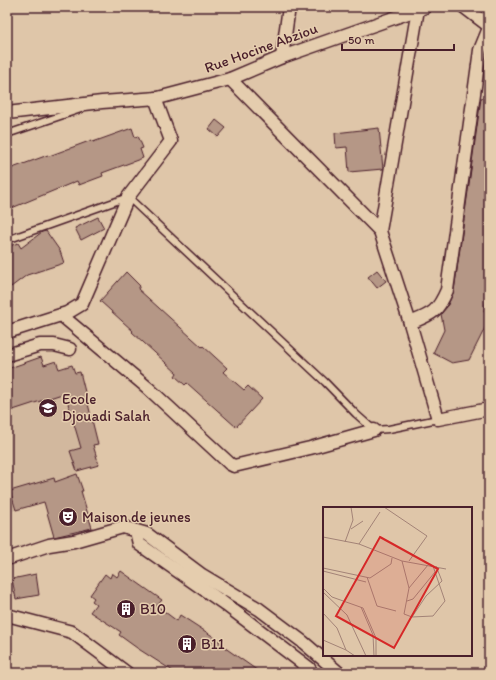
<svg xmlns="http://www.w3.org/2000/svg" width="496" height="680" font-family="Itim,sans-serif">
<style>
.built{fill:#d2b89e}
.building{fill:#b59786;stroke:#4a1f2b}
.lines{fill:none;stroke-linecap:round;stroke-linejoin:round}
.service-casing{stroke:#4a1f2b;stroke-width:9}
.minor-casing{stroke:#4a1f2b;stroke-width:15}
.service{stroke:#e5cdae;stroke-width:6}
.minor{stroke:#e5cdae;stroke-width:12}
.labels{text-anchor:middle;dominant-baseline:central;stroke-width:3;stroke-linejoin:round;paint-order:stroke}
.street-label{font-size:15px;fill:#4a1f2b;stroke:#e5cdae}
.poi-label{font-size:15px;fill:#4a1f2b;stroke:#e5cdae;text-anchor:start}
.inset-road{fill:none;stroke:#a38377;stroke-width:1}
.view{fill:#d62828;fill-opacity:0.15;stroke:#d62828;stroke-width:2}
.inset-edge{fill:none;stroke:#4a1f2b;stroke-width:2}
</style>
<rect width="100%" height="100%" fill="#dfc6a9"/>
<filter id="ink" filterUnits="userSpaceOnUse"><feTurbulence type="fractalNoise" baseFrequency=".025" numOctaves="2"/><feDisplacementMap in="SourceGraphic" scale="8" xChannelSelector="R" yChannelSelector="G"/><feConvolveMatrix kernelMatrix="1 2 1 2 8 2 1 2 1" color-interpolation-filters="sRGB"/></filter>
<g filter="url(#ink)">
<!-- built -->
<polygon class="built" points="41,357 44,365 56,361 59,369 75,373 80,372 98,444 93,445 99,465 77,471 83,491 8,512 13,532 7,534 7,369"/>
<!-- building -->
<g class="building">
<polygon points="489,96 489,280 484,311 489,314 489,320 469,360 452,363 433,353 444,330 441,314 447,307 454,291 481,98"/>
<polygon points="216,120 226,128 218,137 209,129"/>
<polygon points="132,128 135,137 138,136 143,148 140,149 143,158 102,173 103,176 79,185 77,181 7,210 7,170 48,155 49,156 92,140 93,142"/>
<polygon points="379,128 383,169 349,172 347,147 336,148 335,133"/>
<polygon points="98,217 104,228 81,240 75,228"/>
<polygon points="46,231 60,251 64,263 27,275 11,287 7,281 7,247 18,243 21,248 42,232"/>
<polygon points="377,270 386,281 377,288 368,277"/>
<polygon points="126,272 140,286 138,289 202,347 203,346 227,368 223,372 244,390 248,386 262,399 236,427 187,383 185,385 175,376 177,373 132,332 133,331 100,301"/>
<polygon points="41,357 44,365 56,361 59,369 72,365 75,373 80,372 98,444 93,445 99,465 77,471 70,451 81,448 65,393 7,412 7,369"/>
<polygon points="77,474 83,491 81,491 92,528 54,537 44,502 16,510 10,491 54,478 55,482"/>
<polygon points="121,571 162,600 157,606 177,621 180,615 214,637 222,644 221,645 261,673 176,673 137,648 119,635 121,632 90,612 96,604 92,601 94,598 90,595 105,574 110,578 112,573 117,577"/>
<polygon points="36,574 39,595 16,599 12,579"/>
</g>
<g class="lines">
<!-- service casing -->
<g class="service-casing">
<g id="service">
<polyline points="7,134 81,109"/>
<polyline points="7,240 128,197 325,382 356,414 374,430 389,429 438,419"/>
</g>
</g>
<!-- minor casing -->
<g class="minor-casing">
<g id="minor">
<polyline points="464,7 489,26"/>
<polyline points="486,7 489,13"/>
<polyline points="282,57 289,7"/>
<polyline points="230,79 380,231 410,323 438,419 489,409"/>
<polyline points="7,113 102,102 158,98 230,79 282,57 425,7"/>
<polyline points="380,231 418,9"/>
<polyline points="61,315 148,388 230,464 234,466 310,448 374,430"/>
<path d="M410 323C432 314 437 313 447 290L480 50 489 28"/>
<polyline points="7,332 67,313 82,304 128,197 171,141 155,98"/>
<polyline points="7,355 40,345 54,345 70,349"/>
<polyline points="136,531 139,544 222,602 309,668 312,673"/>
<polyline points="7,559 49,545 74,541 123,527 147,534 202,575 259,609 303,642 339,673"/>
<polyline points="7,615 72,632 127,673"/>
</g>
</g>
<!-- service -->
<use href="#service" class="service"/>
<!-- minor -->
<use href="#minor" class="minor"/>
</g>
</g>
<!-- icons -->
<defs>
<g id="school-disc" transform="scale(1)"><circle r="9.5" fill="#4a1f2b" stroke="#e5cdae"/><path d="M0-5L7-2L0 1L-7-2ZM-4 1L0 2.5L4 1V4Q0 6-4 4Z" fill="#fff"/></g>
<g id="theatre-disc" transform="scale(1)"><circle r="9.5" fill="#4a1f2b" stroke="#e5cdae"/><path d="M-5-5.5Q0-4 5-5.5V0Q5 5 0 6Q-5 5-5 0ZM-3.3-2.5H-1v1.5H-3.3ZM1-2.5H3.3v1.5H1ZM-2.8 1Q0 5.5 2.8 1Z" fill="#fff"/></g>
<g id="building-disc" transform="scale(1)"><circle r="9.5" fill="#4a1f2b" stroke="#e5cdae"/><path d="M-4-6H4V6H1V3H-1V6H-4ZM-2.5-4.3h1.7v1.8h-1.7ZM.8-4.3h1.7v1.8H.8ZM-2.5-1h1.7V.8h-1.7ZM.8-1h1.7V.8H.8Z" fill="#fff"/></g>
</defs>
<g fill-rule="evenodd">
<use href="#school-disc" x="48" y="408"/>
<use href="#theatre-disc" x="68" y="517"/>
<use href="#building-disc" x="126" y="609"/>
<use href="#building-disc" x="187" y="644"/>
</g>
<g class="labels">
<!-- street labels -->
<g class="street-label">
<text transform="translate(261 48) rotate(-20)">Rue Hocine Abziou</text>
</g>
<!-- poi labels -->
<g class="poi-label">
<text x="62" y="399">Ecole<tspan x="62" dy="17">Djouadi Salah</tspan></text>
<text x="82" y="517">Maison de jeunes</text>
<text x="140" y="609">B10</text>
<text x="201" y="644">B11</text>
</g>
</g>
<!-- overview -->
<g transform="translate(323 507)">
<rect width="149" height="149" fill="#dfc6a9"/>
<path class="inset-road" d="M61 0 104 29 86 54M28 22 40 14M0 30 36 37 79 54 123 62M22 35 30 13 28 0M36 37 57 5M79 54 86 81 81 107 89 110 103 89 119 74 113 59M0 61 47 71 68 57 69 51M0 64 43 75M44 70 54 99 73 104M0 81 9 90 40 101 53 131V149M86 81 105 58M0 85 24 108 43 149M84 94 90 92 112 65M38 100 50 128 51 149M0 106 14 121 23 143 32 149M89 110 110 109 122 94 110 59M0 133 23 143"/>
<path class="view" d="M57 30 115 62 71 141 13 109Z"/>
<rect width="149" height="149" class="inset-edge"/>
</g>
<!-- margin -->
<rect width="496" height="680" fill="none" stroke="#e5cdae" stroke-width="24"/>
<rect x="12" y="12" width="472" height="656" fill="none" stroke="#4a1f2b" stroke-width="1.5" filter="url(#ink)"/>
<!-- scale -->
<path d="M342 44v6h112v-6" fill="none" stroke="#4a1f2b" stroke-width="2"/>
<text x="348" y="44" font-size="12" fill="#4a1f2b" stroke="#e5cdae" stroke-width="3" paint-order="stroke">50 m</text>
</svg>
